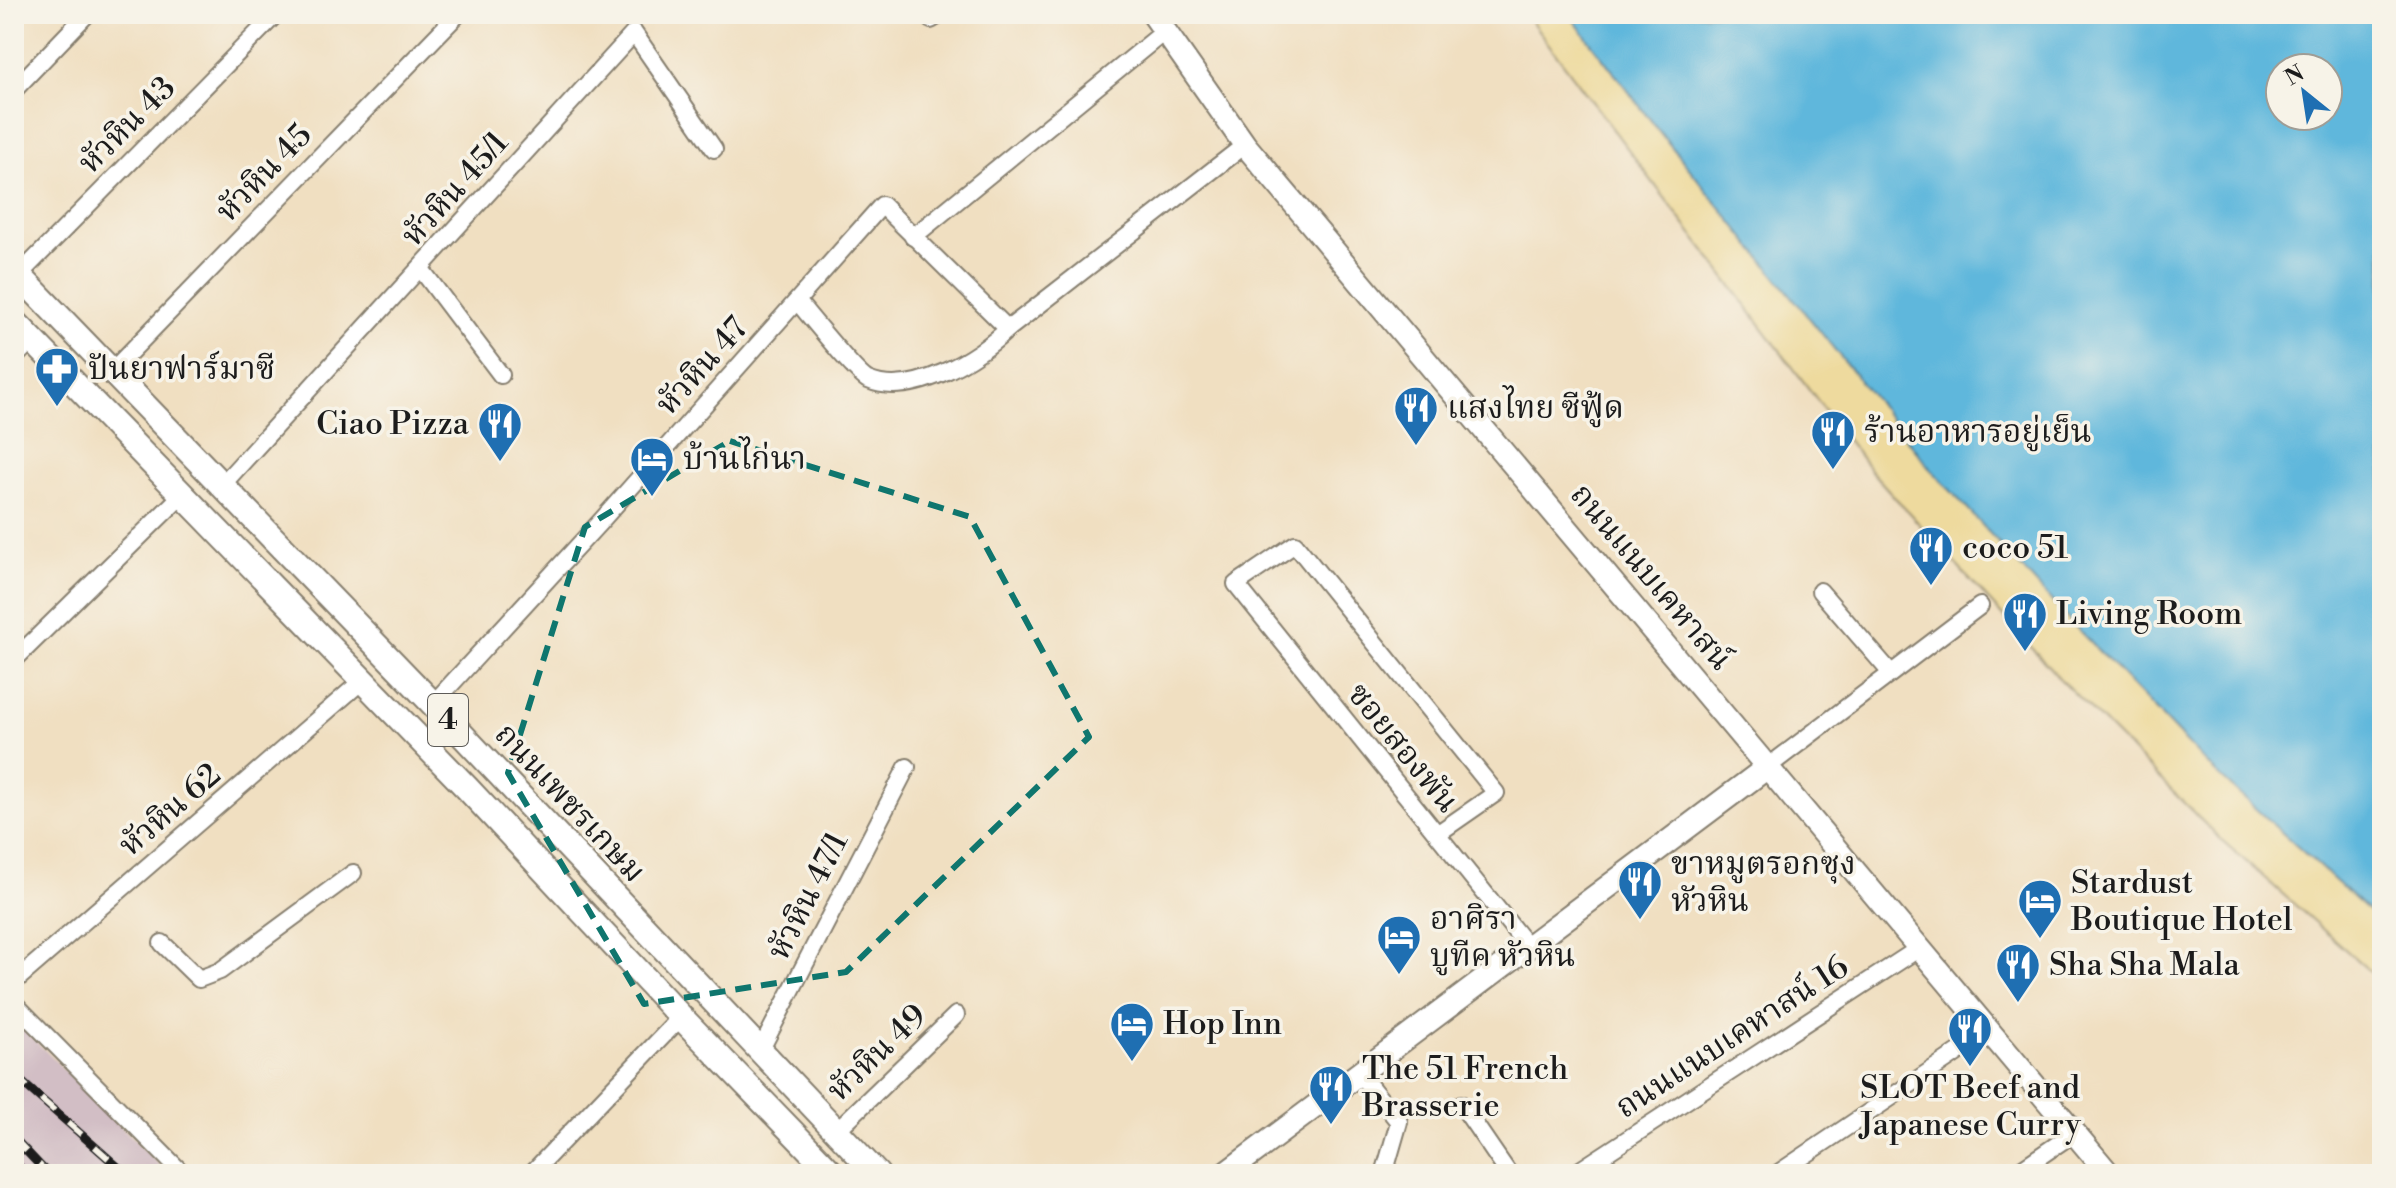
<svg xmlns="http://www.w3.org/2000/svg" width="2396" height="1188" font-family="'Libre Bodoni','Noto Serif Thai',serif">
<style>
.industrial{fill:#d2bec5}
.sand{fill:#eeda9e;stroke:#857b5d;stroke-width:2}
.water{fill:#5eb7dc;stroke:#3d6a7c;stroke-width:2;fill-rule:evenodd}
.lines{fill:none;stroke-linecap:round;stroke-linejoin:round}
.street-casing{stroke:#867e6e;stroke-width:20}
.secondary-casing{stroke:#867e6e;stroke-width:26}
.primary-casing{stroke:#867e6e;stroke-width:28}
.street{stroke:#fff;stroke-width:16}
.secondary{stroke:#fff;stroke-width:22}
.primary{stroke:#fff;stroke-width:24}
.rail-casing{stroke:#1c1c1c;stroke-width:9}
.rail{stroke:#f7f3e8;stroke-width:6;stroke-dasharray:18;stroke-linecap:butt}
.marked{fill:none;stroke:#0f766e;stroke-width:6;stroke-dasharray:16 10;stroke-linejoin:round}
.labels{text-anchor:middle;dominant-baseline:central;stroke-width:7;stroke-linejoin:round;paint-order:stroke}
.shield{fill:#f7f3e8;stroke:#5e5c59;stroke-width:2}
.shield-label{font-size:30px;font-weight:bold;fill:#1c1c1c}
.street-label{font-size:32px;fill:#1c1c1c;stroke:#f7f3e8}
.poi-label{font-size:32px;fill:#1c1c1c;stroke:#f7f3e8;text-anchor:start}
</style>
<rect width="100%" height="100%" fill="#f7f3e8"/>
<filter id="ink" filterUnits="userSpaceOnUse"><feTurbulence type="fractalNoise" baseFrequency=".0125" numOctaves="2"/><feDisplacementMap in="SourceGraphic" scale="16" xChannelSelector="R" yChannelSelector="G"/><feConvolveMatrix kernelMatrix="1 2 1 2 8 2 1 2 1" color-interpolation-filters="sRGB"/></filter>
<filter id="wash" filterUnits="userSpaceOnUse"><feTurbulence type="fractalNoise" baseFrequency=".006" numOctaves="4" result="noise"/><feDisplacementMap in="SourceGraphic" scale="32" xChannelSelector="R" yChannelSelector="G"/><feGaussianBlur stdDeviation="1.8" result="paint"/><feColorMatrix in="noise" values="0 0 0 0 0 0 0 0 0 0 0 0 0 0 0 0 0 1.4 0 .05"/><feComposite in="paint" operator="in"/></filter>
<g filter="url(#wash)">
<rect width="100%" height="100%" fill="#f0dfc1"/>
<!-- industrial -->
<polygon class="industrial" points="14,1019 169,1174 14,1174"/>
<!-- sand -->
<polygon class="sand" points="1526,14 1569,14 1663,136 2069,620 2215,772 2382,923 2382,982 2216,835 2060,679 1871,471"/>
<!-- water -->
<path class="water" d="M1569 14H2382V923L2215 772 2069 620 1929 467 1663 136ZM2280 68H2328V116H2280Z"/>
</g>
<g filter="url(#ink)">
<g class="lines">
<!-- street casing -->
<g class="street-casing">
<g id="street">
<polyline points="927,14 931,20 941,14"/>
<polyline points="14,90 87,14"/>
<polyline points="913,237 1165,31"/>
<polyline points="421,269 501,375"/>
<polyline points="19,275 276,14"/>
<path d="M797 301C809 315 857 375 868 380 912 399 978 358 1008 329L1245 145"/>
<polyline points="14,358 32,340"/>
<polyline points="111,372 458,14"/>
<polyline points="221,486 634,33 714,149"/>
<polyline points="1820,591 1891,673"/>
<polyline points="14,660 183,494"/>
<polyline points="433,704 601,521 882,205 1008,329"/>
<polyline points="1769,766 1980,606"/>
<polyline points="1437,834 1496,793 1295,544 1236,584 1528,947"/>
<polyline points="162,943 199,979 220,971 353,873"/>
<polyline points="14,982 363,680"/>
<polyline points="14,1003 183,1174"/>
<polyline points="760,1051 907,767"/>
<polyline points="1359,1073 1399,1122 1384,1174"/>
<polyline points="1461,1104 1509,1174"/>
<polyline points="836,1131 956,1015"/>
<polyline points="531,1174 681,1017"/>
<polyline points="1574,1174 1921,947"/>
<polyline points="1777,1174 1988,1032"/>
<polyline points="2014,1174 2074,1133"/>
</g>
</g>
<!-- secondary casing -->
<g class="secondary-casing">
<g id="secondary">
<polyline points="1153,14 1245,145 2109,1174"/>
<polyline points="1225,1174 1769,766"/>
</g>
</g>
<!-- primary casing -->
<g class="primary-casing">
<g id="primary">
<polyline points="14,270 433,704 877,1174"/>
<polyline points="14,321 467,788 681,1017 833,1174"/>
</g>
</g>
<!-- street -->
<use href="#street" class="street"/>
<!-- secondary -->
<use href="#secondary" class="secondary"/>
<!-- primary -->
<use href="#primary" class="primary"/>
<!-- rail casing -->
<g class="rail-casing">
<g id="rail">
<polyline points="14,1075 126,1174"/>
<polyline points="14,1138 48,1174"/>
<polyline points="14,1161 26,1174"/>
</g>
</g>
<!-- rail -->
<use href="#rail" class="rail"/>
</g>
</g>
<!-- marked area -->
<path class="marked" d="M730 441 970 517 1089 737 846 972 644 1004 508 773 585 527Z"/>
<!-- icons -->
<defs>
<g id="pharmacy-pin" transform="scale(2.3)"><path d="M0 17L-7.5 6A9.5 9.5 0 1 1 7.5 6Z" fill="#1f6fb2" stroke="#f7f3e8"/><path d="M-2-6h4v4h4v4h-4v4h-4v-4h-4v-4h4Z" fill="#fff"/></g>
<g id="restaurant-pin" transform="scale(2.3)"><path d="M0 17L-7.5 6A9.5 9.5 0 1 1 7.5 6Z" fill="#1f6fb2" stroke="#f7f3e8"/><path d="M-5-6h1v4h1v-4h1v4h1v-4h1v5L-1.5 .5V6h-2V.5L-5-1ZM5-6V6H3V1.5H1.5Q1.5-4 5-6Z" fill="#fff"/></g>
<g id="hotel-pin" transform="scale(2.3)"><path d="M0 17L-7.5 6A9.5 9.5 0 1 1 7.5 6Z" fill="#1f6fb2" stroke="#f7f3e8"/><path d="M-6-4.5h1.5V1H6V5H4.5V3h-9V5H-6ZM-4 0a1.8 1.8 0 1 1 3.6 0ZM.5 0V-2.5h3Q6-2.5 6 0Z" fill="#fff"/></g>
</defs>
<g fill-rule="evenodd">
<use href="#pharmacy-pin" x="57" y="369"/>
<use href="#restaurant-pin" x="1416" y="408"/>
<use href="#restaurant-pin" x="500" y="424"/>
<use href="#restaurant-pin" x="1833" y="432"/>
<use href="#hotel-pin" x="652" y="459"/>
<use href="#restaurant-pin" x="1931" y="548"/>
<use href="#restaurant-pin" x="2025" y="614"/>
<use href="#restaurant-pin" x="1640" y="882"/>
<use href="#hotel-pin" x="2040" y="901"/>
<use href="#hotel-pin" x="1399" y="937"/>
<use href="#restaurant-pin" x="2018" y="965"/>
<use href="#hotel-pin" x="1132" y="1024"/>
<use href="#restaurant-pin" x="1970" y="1029"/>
<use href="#restaurant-pin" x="1331" y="1087"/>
</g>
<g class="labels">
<!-- shield labels -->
<rect class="shield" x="428" y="694" width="40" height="52" rx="6"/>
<g class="shield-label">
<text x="448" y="720">4</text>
</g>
<!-- street labels -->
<g class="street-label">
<text transform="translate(127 125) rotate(-45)">หัวหิน 43</text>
<text transform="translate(264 173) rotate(-46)">หัวหิน 45</text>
<text transform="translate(455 189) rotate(-48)">หัวหิน 45/1</text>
<text transform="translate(702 366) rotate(-48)">หัวหิน 47</text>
<text transform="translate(1651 577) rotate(50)">ถนนแนบเคหาสน์</text>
<text transform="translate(1403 748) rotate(51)">ซอยสองพัน</text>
<text transform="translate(570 803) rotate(47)">ถนนเพชรเกษม</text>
<text transform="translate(170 810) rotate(-41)">หัวหิน 62</text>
<text transform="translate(808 896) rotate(-63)">หัวหิน 47/1</text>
<text transform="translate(1732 1037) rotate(-33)">ถนนแนบเคหาสน์ 16</text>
<text transform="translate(877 1053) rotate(-44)">หัวหิน 49</text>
</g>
<!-- poi labels -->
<g class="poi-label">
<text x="88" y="369">ปันยาฟาร์มาซี</text>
<text x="1447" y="408">แสงไทย ซีฟู้ด</text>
<text x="469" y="424" text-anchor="end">Ciao Pizza</text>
<text x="1864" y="432">ร้านอาหารอยู่เย็น</text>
<text x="683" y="459">บ้านไก่นา</text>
<text x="1962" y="548">coco 51</text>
<text x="2056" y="614">Living Room</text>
<text x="1671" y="864">ขาหมูตรอกซุง<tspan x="1671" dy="37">หัวหิน</tspan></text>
<text x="2071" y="883">Stardust<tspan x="2071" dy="37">Boutique Hotel</tspan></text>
<text x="1430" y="919">อาศิรา<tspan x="1430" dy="37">บูทีค หัวหิน</tspan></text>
<text x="2049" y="965">Sha Sha Mala</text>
<text x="1163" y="1024">Hop Inn</text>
<text x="1362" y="1069">The 51 French<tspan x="1362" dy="37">Brasserie</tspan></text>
<text x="1970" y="1088" text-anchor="middle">SLOT Beef and<tspan x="1970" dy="37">Japanese Curry</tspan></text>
</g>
</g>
<!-- margin -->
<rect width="2396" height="1188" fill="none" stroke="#f7f3e8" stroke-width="48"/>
<!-- north arrow -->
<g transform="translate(2304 92) rotate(330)"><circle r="38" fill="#f7f3e8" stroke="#9f9d96" stroke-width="2"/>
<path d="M0-6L14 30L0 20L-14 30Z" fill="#1f6fb2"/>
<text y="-12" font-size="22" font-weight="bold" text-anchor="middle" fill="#1c1c1c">N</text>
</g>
</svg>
